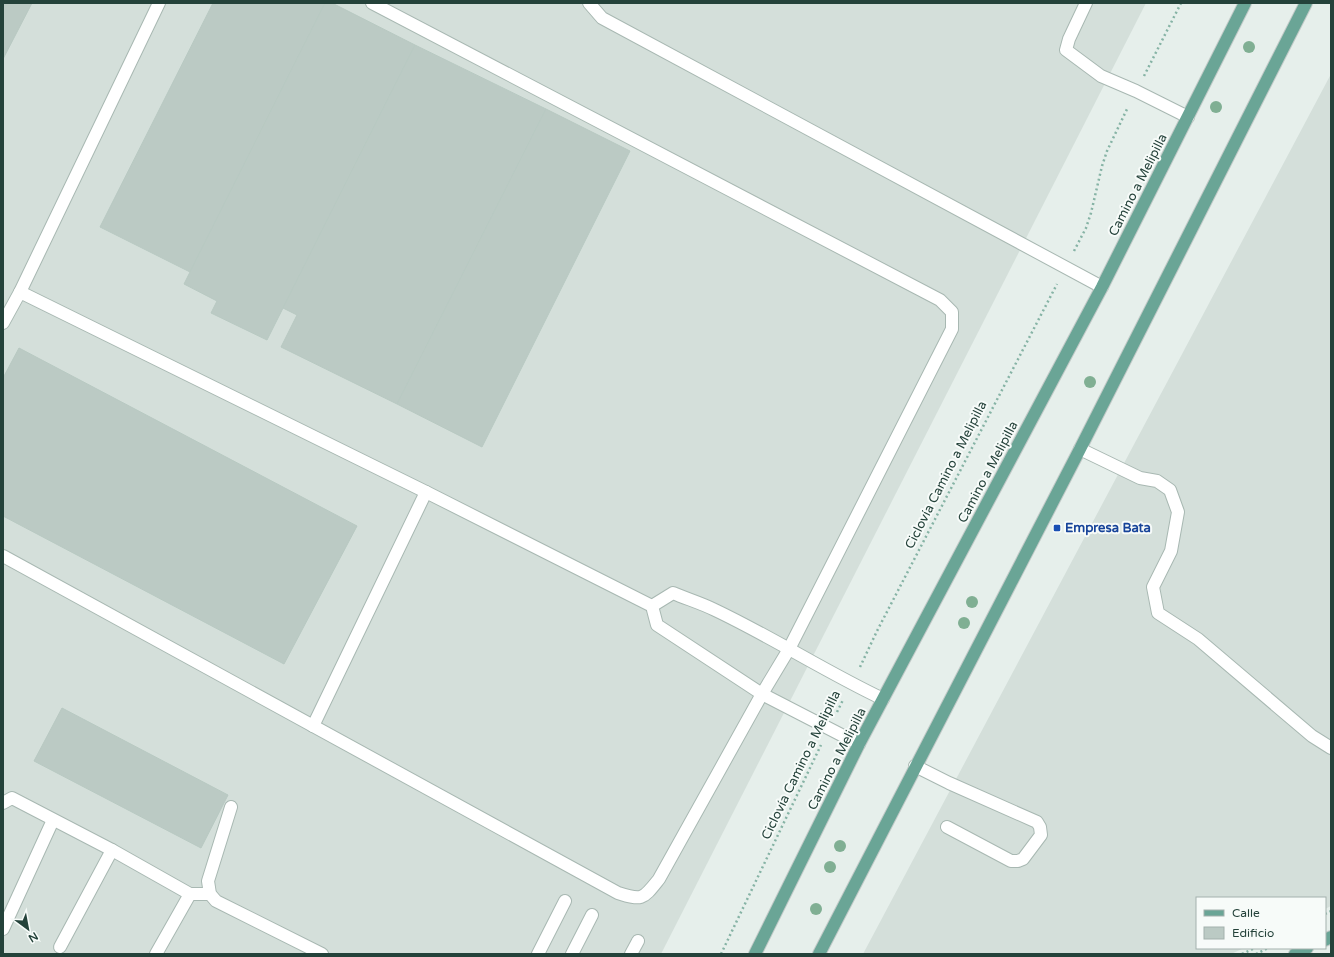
<svg xmlns="http://www.w3.org/2000/svg" width="1334" height="957" font-family="'Varela Round',sans-serif">
<style>
.built{fill:#d4dfda}
.building{fill:#bbcac4;stroke:#b8c9c2}
.lines{fill:none;stroke-linecap:round;stroke-linejoin:round}
.minor-casing{stroke:#a8b8b2;stroke-width:14}
.major-casing{stroke:#c2cac8;stroke-width:14}
.path{stroke:#86b3a5;stroke-width:2.5;stroke-dasharray:2 3;stroke-linecap:butt}
.minor{stroke:#fff;stroke-width:12}
.major{stroke:#6aa596;stroke-width:12}
.tree{fill:#80af93}
.transit-dot{fill:#1a4fb4;stroke:#f7fbf9;stroke-width:1.5}
.labels{text-anchor:middle;dominant-baseline:central;stroke-width:4;stroke-linejoin:round;paint-order:stroke}
.street-label{font-size:13px;fill:#24423a;stroke:#f7fbf9}
.transit-label{font-size:13px;font-weight:bold;fill:#164399;stroke:#f7fbf9;text-anchor:start}
</style>
<rect width="100%" height="100%" fill="#e6efeb"/>
<!-- built -->
<g class="built">
<polygon points="3,3 1146,3 661,954 3,954"/>
<polygon points="1331,74 1331,906 1325,909 1325,898 1197,898 1197,948 1244,948 1231,954 863,954"/>
</g>
<!-- building -->
<g class="building">
<polygon points="3,3 32,3 3,59"/>
<polygon points="213,3 325,3 190,272 100,227"/>
<polygon points="325,3 332,3 415,45 267,340 211,313 217,301 184,284"/>
<polygon points="415,45 546,109 397,404 281,347 297,315 283,308"/>
<polygon points="546,109 630,151 482,447 397,404"/>
<polygon points="19,348 357,526 284,664 3,516 3,378"/>
<polygon points="62,708 228,795 201,848 34,761"/>
</g>
<g class="lines">
<!-- minor casing -->
<g class="minor-casing">
<g id="minor">
<polyline points="589,3 602,18 1102,287"/>
<polyline points="1086,3 1069,39 1066,50 1101,76 1136,91 1188,117"/>
<polyline points="20,292 159,3"/>
<polyline points="3,323 20,292 426,492 652,606 657,625 762,694 859,744"/>
<polyline points="1080,449 1140,478 1157,481 1170,490 1178,512 1171,551 1153,587 1158,613 1198,639 1312,736 1331,748"/>
<path d="M3 556 618 893C643 901 643 899 659 879L762 694 789 649 952 329V312L940 300 372 3"/>
<path d="M652 606 673 593C687 599 701 603 715 610 772 637 826 672 883 699"/>
<polyline points="313,726 426,492"/>
<polyline points="915,766 949,783 1037,822 1040,827 1041,835 1023,859 1018,861 1011,861 947,827"/>
<polyline points="3,803 12,798 112,850 190,894 210,894"/>
<polyline points="231,807 208,881 210,894 216,901 322,954"/>
<polyline points="3,929 53,820"/>
<polyline points="60,947 112,850"/>
<polyline points="156,954 190,894"/>
<polyline points="538,954 565,901"/>
<polyline points="572,954 592,915"/>
<polyline points="631,954 638,941"/>
</g>
</g>
<!-- major casing -->
<g class="major-casing">
<g id="major">
<polyline points="1325,940 1331,937"/>
<polyline points="755,954 859,744 1102,287 1245,3"/>
<polyline points="819,954 1080,449 1306,3"/>
<polyline points="1295,954 1307,948"/>
</g>
</g>
<!-- path -->
<g class="path">
<polyline points="1144,76 1181,3"/>
<polyline points="1074,251 1086,228 1091,213 1102,166 1107,151 1128,107"/>
<polyline points="860,667 877,631 1057,284"/>
<polyline points="837,712 843,700"/>
<polyline points="1325,914 1331,911"/>
<polyline points="721,954 821,745"/>
<polyline points="1242,954 1255,948"/>
<polyline points="1256,954 1268,948"/>
</g>
<!-- minor -->
<use href="#minor" class="minor"/>
<!-- major -->
<use href="#major" class="major"/>
</g>
<!-- trees -->
<g class="tree">
<circle cx="1249" cy="47" r="6"/>
<circle cx="1216" cy="107" r="6"/>
<circle cx="1090" cy="382" r="6"/>
<circle cx="972" cy="602" r="6"/>
<circle cx="964" cy="623" r="6"/>
<circle cx="840" cy="846" r="6"/>
<circle cx="830" cy="867" r="6"/>
<circle cx="816" cy="909" r="6"/>
</g>
<!-- markers -->
<rect class="transit-dot" x="1053" y="524" width="8" height="8" rx="2"/>
<g class="labels">
<!-- street labels -->
<g class="street-label">
<text transform="translate(1138 185) rotate(-63)">Camino a Melipilla</text>
<text transform="translate(988 472) rotate(-62)">Camino a Melipilla</text>
<text transform="translate(946 475) rotate(-63)">Ciclovía Camino a Melipilla</text>
<text transform="translate(837 759) rotate(-63)">Camino a Melipilla</text>
<text transform="translate(801 765) rotate(-64)">Ciclovía Camino a Melipilla</text>
</g>
<!-- transit labels -->
<g class="transit-label">
<text x="1065" y="528">Empresa Bata</text>
</g>
</g>
<!-- border -->
<rect width="1334" height="957" fill="none" stroke="#24423a" stroke-width="8"/>
<!-- legend -->
<rect x="1196" y="897" width="130" height="52" fill="#f7fbf9" stroke="#a3b1ad"/>
<rect x="1204" y="910" width="20" height="6" fill="#6aa596" stroke="#a3b1ad"/>
<text x="1232" y="917" font-size="12" fill="#24423a">Calle</text>
<rect x="1204" y="927" width="20" height="12" fill="#bbcac4" stroke="#a3b1ad"/>
<text x="1232" y="937" font-size="12" fill="#24423a">Edificio</text>
<!-- north arrow -->
<g transform="translate(28 929) rotate(148)" stroke="#f7fbf9" stroke-width="3" paint-order="stroke">
<path d="M0-3L7 15L0 10L-7 15Z" fill="#24423a"/>
<text y="-6" font-size="11" font-weight="bold" text-anchor="middle" fill="#24423a">N</text>
</g>
</svg>
